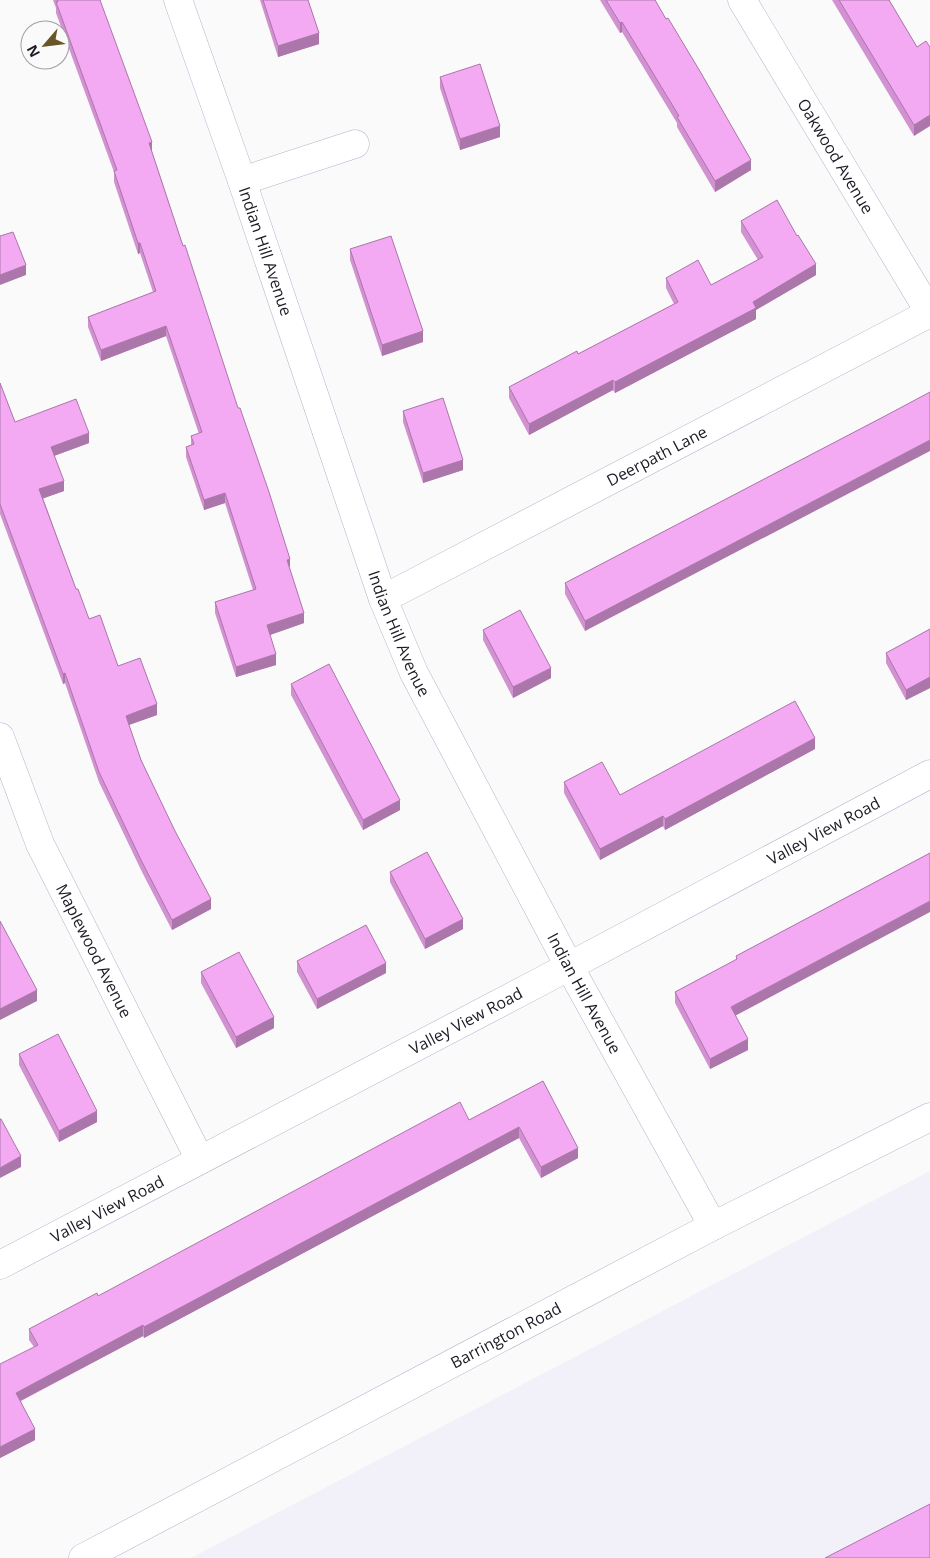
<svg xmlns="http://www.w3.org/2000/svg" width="930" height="1558" font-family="'Open Sans',sans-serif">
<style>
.built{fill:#f2f0f9}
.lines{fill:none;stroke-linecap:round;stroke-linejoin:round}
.street-casing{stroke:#b7afcf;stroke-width:29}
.secondary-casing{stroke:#b7afcf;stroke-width:29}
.street{stroke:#fff;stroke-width:28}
.secondary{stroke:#fff;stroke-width:28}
.wall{fill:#d291d1}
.shaded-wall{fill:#ab76aa}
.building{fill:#f4a9f3;stroke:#ab76aa}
.labels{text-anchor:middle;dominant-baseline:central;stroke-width:4.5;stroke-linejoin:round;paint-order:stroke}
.street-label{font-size:16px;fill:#1d1a25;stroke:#fafafa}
</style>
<rect width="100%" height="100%" fill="#fafafa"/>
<!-- built -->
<polygon class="built" points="930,1171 930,1558 191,1558"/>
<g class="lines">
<!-- street casing -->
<g class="street-casing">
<g id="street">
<path id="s1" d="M178 0 242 181 383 599 414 673 569 966 713 1226"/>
<path id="s2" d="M742 0 930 313"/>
<polyline points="242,181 355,144"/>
<path id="s3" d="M383 599 930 313"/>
<path id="s4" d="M0 737 40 844 200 1160"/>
<path id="s5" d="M0 1265 536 984 930 774"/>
</g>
</g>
<!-- secondary casing -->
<g class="secondary-casing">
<g id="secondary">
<path id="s6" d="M83 1558 713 1226 930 1117"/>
</g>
</g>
<!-- street -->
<use href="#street" class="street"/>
<!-- secondary -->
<use href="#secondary" class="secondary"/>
</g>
<!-- wall -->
<g class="wall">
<polygon points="53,0 100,0 152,152 290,569 304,623 270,635 276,665 236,677 215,613 215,602 253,590 225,503 204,510 186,457 186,447 191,445 191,436 199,434 166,336 101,361 88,327 88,317 153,292 140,253 138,254 114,182 114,172 56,13 56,8"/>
<polygon points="260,0 308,0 319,44 278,57"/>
<polygon points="600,0 655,0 751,170 715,192 677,127 677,123 622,32 620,33"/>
<polygon points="832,0 889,0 917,47 914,136"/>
<polygon points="440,77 500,137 460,150 440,88"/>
<polygon points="741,221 816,275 756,310 756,319 615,393 613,390 529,435 509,398 509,387 578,354 674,304 666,288 666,278 711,285 758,260 741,232"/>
<polygon points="350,249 423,342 382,356 350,260"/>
<polygon points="0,383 15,422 89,443 54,456 64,491 43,498 76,589 89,619 118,666 157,715 129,725 141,760 211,909 172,930 142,872 99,782 65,683 63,684 0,514"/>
<polygon points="403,411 463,470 423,483 403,422"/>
<polygon points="885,416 585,631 565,594 565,583"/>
<polygon points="930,629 930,688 906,700 886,663 886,653"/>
<polygon points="483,630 551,678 513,698 483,640"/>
<polygon points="291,684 400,810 363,830 291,695"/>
<polygon points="815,749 665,830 663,826 600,860 564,793 564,782 620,795"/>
<polygon points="930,853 735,1015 748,1050 710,1069 675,1003 675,992 736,960 736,956"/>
<polygon points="390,872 463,929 425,949 390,882"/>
<polygon points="297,961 386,973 317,1009 297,972"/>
<polygon points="201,972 274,1028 236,1048 201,983"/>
<polygon points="19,1054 97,1122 59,1142 19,1065"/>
<polygon points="543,1081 578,1158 541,1178 519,1138 144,1338 143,1336 21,1401 35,1440 0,1458 34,1347 29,1340 29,1329 98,1296 469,1120"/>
</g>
<!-- shaded-wall -->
<g class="shaded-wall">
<polygon points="622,22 622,32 620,33 620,23"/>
<polygon points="319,33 319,44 278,57 278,46"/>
<polygon points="930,115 930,126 914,136 914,125"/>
<polygon points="500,126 500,137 460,150 460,139"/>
<polygon points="152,142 152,153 149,143"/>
<polygon points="751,160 751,170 715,192 715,181"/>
<polygon points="138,243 140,243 140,253 138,254"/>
<polygon points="816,264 816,275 756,310 756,319 615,393 615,382"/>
<polygon points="26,265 26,275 0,285 0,275"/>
<polygon points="166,326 166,336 101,361 101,350"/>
<polygon points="423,331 423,342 382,356 382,345"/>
<polygon points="613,380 613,390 529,435 529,424"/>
<polygon points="89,433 89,443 51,457 51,447"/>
<polygon points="930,440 930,451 585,631 585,621"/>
<polygon points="463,460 463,470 423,483 423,473"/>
<polygon points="64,481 64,491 39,500 39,489"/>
<polygon points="225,493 225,503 204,510 204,500"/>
<polygon points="290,559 290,569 287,560"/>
<polygon points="304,613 304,623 267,636 267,625"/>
<polygon points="276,654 276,665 236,677 236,667"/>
<polygon points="551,668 551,678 513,698 513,687"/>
<polygon points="65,673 65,683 63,684 63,674"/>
<polygon points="930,677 930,688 906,700 906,690"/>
<polygon points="157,704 157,715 126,726 126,716"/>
<polygon points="815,738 815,749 665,830 665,819"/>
<polygon points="400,800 400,810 363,830 363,820"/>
<polygon points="663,816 663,826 600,860 600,849"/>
<polygon points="211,899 211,909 172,930 172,920"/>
<polygon points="930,901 930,912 731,1018 731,1007"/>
<polygon points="463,919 463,929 425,949 425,939"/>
<polygon points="386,963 386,973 317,1009 317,999"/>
<polygon points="37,990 37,1001 0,1020 0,1009"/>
<polygon points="274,1017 274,1028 236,1048 236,1037"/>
<polygon points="748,1039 748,1050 710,1069 710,1059"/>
<polygon points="97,1111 97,1122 59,1142 59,1131"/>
<polygon points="519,1127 519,1138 144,1338 144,1327"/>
<polygon points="578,1148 578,1158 541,1178 541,1167"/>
<polygon points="21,1156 21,1167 0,1178 0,1168"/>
<polygon points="143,1325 143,1336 16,1403 16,1393"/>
<polygon points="35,1429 35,1440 0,1458 0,1447"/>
</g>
<!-- building -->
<g class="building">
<polygon points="57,0 100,0 152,142 149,143 183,246 185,245 238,408 240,408 269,492 290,559 287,560 304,613 267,625 276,654 236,667 215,602 256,589 225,493 204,500 186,447 194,444 191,436 202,432 166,326 101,350 88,317 156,291 140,243 138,243 114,171 117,170 56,2 58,2"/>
<polygon points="263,0 308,0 319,33 278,46"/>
<polygon points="606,0 655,0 666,19 668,18 701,73 751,160 715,181 677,117 679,116 622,22 620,23"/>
<polygon points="839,0 889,0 917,47 926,41 930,47 930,115 914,125"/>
<polygon points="480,64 500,126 460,139 440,77"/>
<polygon points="777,200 797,236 798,235 816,264 753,302 756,308 615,382 613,380 529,424 509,387 577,351 578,354 678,302 666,278 698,260 711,285 763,257 741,221"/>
<polygon points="13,232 26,265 0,275 0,236"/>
<polygon points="391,236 423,331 382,345 350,249"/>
<polygon points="0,383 15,422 76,399 89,433 51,447 64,481 39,489 76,589 78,589 89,619 100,615 118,666 140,658 157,704 126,716 141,760 175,831 211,899 172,920 142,862 99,772 65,673 63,674 0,504"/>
<polygon points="930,392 930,440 585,621 565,583 885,416"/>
<polygon points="443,398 463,460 423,473 403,411"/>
<polygon points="520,610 551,668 513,687 483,630"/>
<polygon points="930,629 930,677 906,690 886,653"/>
<polygon points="329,664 400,800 363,820 291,684"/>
<polygon points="795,701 815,738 665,819 663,816 600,849 564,782 602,762 620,795"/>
<polygon points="427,852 463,919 425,939 390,872"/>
<polygon points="930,853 930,901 731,1007 748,1039 710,1059 675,992 737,959 736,956"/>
<polygon points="0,921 37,990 0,1009"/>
<polygon points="366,925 386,963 317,999 297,961"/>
<polygon points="239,952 274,1017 236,1037 201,972"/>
<polygon points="58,1034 97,1111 59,1131 19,1054"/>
<polygon points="543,1081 578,1148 541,1167 519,1127 144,1327 143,1325 16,1393 35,1429 0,1447 0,1364 38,1345 29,1329 97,1293 98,1296 460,1102 469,1120"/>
<polygon points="0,1119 1,1119 21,1156 0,1168"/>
<polygon points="930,1504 930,1558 825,1558"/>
</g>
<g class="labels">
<!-- street labels -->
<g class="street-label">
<text stroke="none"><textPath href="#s2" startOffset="182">Oakwood Avenue</textPath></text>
<text stroke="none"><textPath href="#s1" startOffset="266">Indian Hill Avenue</textPath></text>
<text stroke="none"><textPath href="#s3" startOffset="309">Deerpath Lane</textPath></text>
<text stroke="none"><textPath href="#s1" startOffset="671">Indian Hill Avenue</textPath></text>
<text stroke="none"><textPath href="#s5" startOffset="931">Valley View Road</textPath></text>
<text stroke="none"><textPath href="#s4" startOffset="234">Maplewood Avenue</textPath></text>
<text stroke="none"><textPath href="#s1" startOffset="1076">Indian Hill Avenue</textPath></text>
<text stroke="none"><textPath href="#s5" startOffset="526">Valley View Road</textPath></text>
<text stroke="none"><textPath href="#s5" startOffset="121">Valley View Road</textPath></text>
<text stroke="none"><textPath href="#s6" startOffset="478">Barrington Road</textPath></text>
</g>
</g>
<!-- north arrow -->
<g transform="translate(45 45) rotate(242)"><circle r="24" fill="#fafafa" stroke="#a2a0a5"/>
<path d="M0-4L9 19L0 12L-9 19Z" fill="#685624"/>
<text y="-8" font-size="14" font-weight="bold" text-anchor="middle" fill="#1d1a25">N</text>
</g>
</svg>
